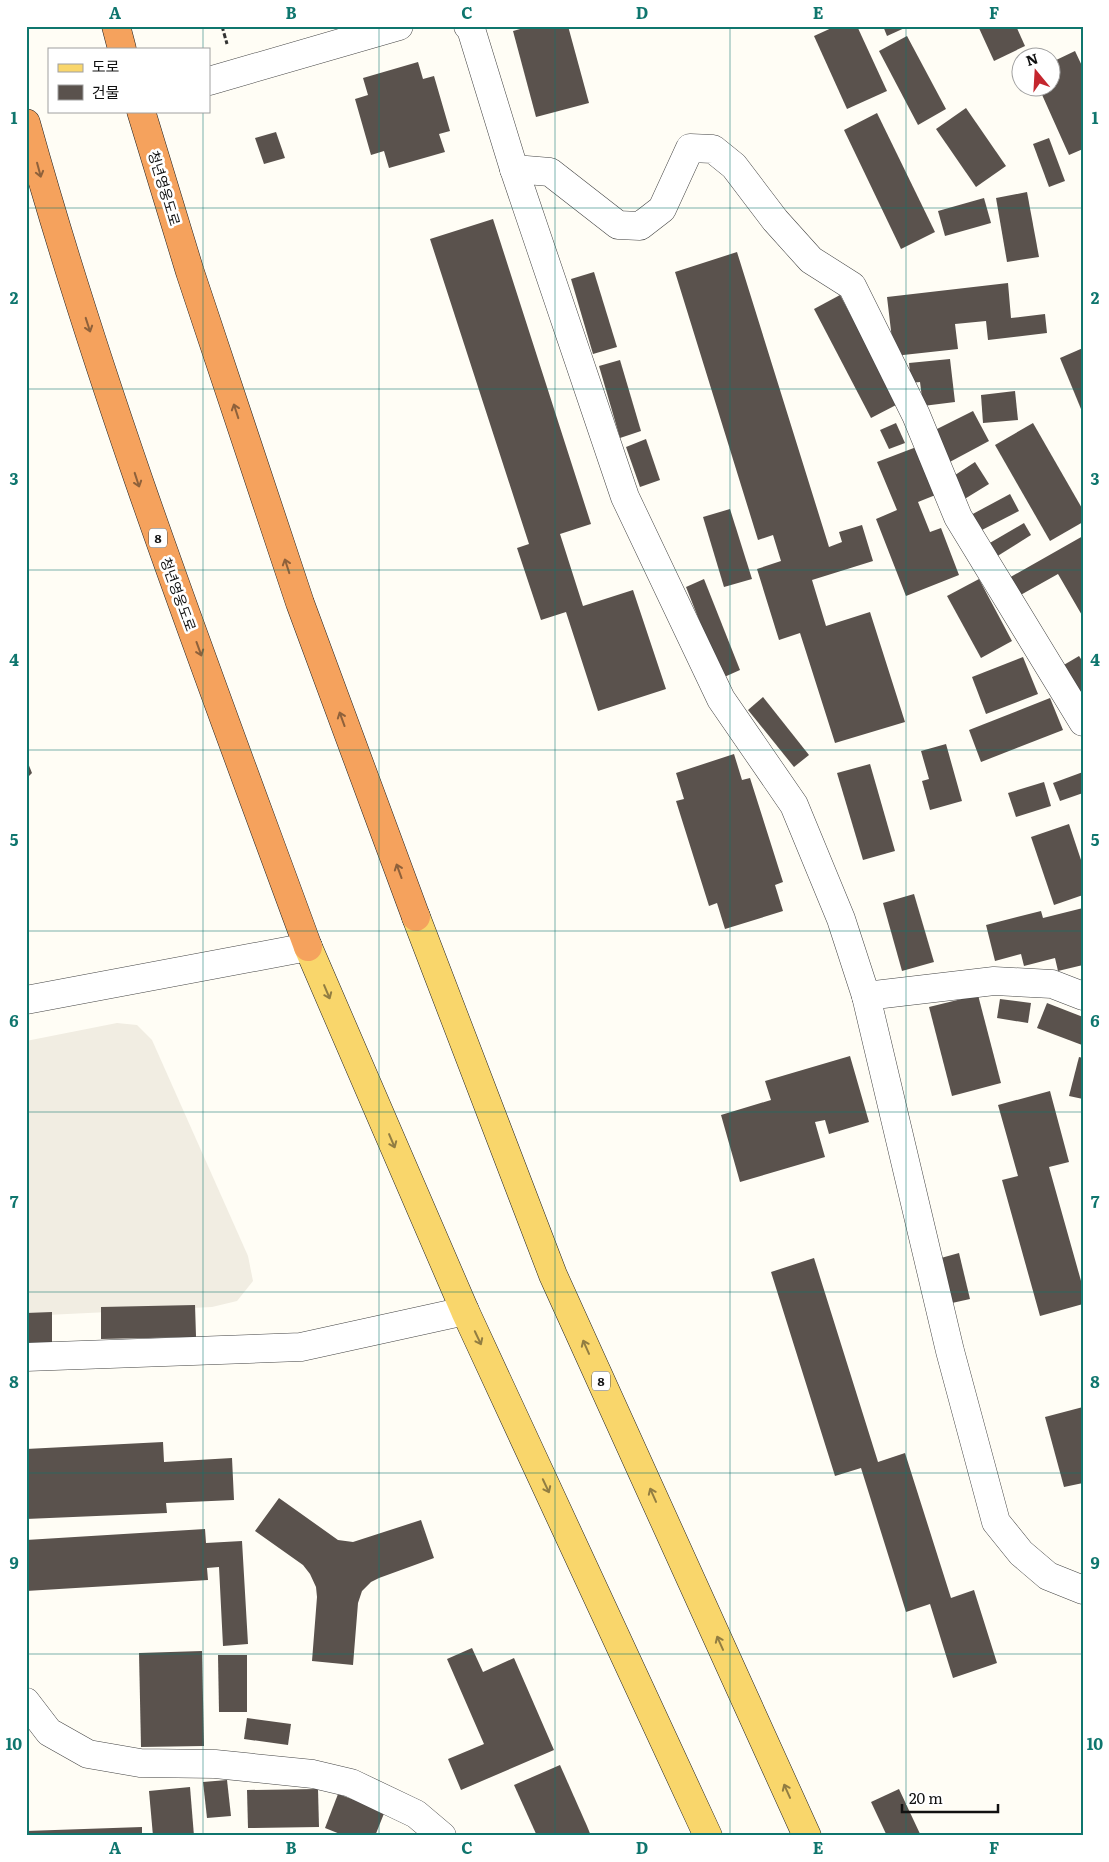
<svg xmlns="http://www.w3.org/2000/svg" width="1109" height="1862" font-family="Literata,'Noto Sans KR',serif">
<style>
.plaza{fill:#f1ede2}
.building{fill:#5a524d}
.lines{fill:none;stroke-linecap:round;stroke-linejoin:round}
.minor-casing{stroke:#444;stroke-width:29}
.tertiary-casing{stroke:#444;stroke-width:29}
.primary-casing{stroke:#222;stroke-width:29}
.motorway-casing{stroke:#222;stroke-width:29}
.path{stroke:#333;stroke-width:3;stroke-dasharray:5 2.5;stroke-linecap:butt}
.minor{stroke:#fff;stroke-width:28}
.tertiary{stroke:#fff;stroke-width:28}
.primary{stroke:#f9d66b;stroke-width:28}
.motorway{stroke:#f5a25d;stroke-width:28}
.oneway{stroke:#8e613b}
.oneway2{stroke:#917d42}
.grid{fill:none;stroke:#0f766e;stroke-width:1;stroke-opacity:0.55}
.labels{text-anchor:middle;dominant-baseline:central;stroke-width:5;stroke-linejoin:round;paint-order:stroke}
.shield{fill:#fff;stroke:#585858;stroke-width:1}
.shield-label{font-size:12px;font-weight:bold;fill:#111}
.street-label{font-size:14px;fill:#111;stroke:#fff}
.neatline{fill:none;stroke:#0f766e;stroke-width:2}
.grid-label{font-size:16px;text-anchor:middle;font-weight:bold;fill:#0f766e}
</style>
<rect width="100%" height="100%" fill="#fffdf5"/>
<!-- plaza -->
<polygon class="plaza" points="117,1023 137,1025 152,1040 248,1256 253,1281 237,1301 212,1307 26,1316 26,1041"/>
<!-- building -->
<g class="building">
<polygon points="531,26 568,26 589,103 536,117 513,31"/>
<polygon points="836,26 857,26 887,91 847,109 814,36"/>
<polygon points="883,26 909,26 887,36"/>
<polygon points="978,26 1016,26 1025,46 994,61"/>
<polygon points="907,36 946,109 918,125 879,51"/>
<polygon points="1075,51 1083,68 1083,149 1069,155 1039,88 1052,88 1052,62"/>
<polygon points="418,62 423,79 434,76 450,131 439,134 445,152 389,168 384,151 371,155 355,99 368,95 363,78"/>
<polygon points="966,108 1006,166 976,187 936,129"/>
<polygon points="877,113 935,232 901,249 844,130"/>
<polygon points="276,132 285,158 264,164 255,138"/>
<polygon points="1049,138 1065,181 1049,187 1033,144"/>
<polygon points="1027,192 1039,257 1007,262 996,198"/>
<polygon points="984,198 991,223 945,236 938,211"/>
<polygon points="493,219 591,524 560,534 583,606 633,590 666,689 598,711 566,612 541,620 517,548 529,544 430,239"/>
<polygon points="737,252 829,547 842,542 839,532 862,525 873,561 812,580 826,626 870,612 905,722 835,743 800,633 779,640 757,569 781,561 773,535 758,540 675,272"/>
<polygon points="594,272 617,347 593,354 571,279"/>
<polygon points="1008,283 1011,318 1045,314 1047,333 988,340 986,321 955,324 958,349 894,356 887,297"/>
<polygon points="840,295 898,404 871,418 814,309"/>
<polygon points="1083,348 1083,408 1081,409 1060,358"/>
<polygon points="950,359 955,402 923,406 920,382 911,383 909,363"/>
<polygon points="620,360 641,431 620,438 599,366"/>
<polygon points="1015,391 1018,420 983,423 981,395"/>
<polygon points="973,411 989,441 946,464 929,433"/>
<polygon points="896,423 905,443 889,449 880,430"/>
<polygon points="1033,423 1083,510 1083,522 1050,541 995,445"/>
<polygon points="646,439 660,480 640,487 626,447"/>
<polygon points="919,446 938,494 918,502 930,532 941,528 959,575 906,596 876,519 897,510 877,462"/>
<polygon points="975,462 989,484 963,500 949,479"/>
<polygon points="1010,494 1019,511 978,532 969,516"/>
<polygon points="730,509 752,579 724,587 703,517"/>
<polygon points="1024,523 1031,535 996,557 988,544"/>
<polygon points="1083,536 1083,617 1058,574 1017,597 1007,579"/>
<polygon points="704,579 740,670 722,678 686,587"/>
<polygon points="979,579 1012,641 981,658 947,596"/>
<polygon points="1079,656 1083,662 1083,713 1057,669"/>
<polygon points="1023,657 1038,694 986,714 972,677"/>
<polygon points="763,697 809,755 794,767 748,710"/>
<polygon points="1050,698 1063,730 981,762 969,730"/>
<polygon points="946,744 962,801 930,810 922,781 929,779 921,751"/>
<polygon points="734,754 742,780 750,778 783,882 775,885 783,911 725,929 717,903 709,906 676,801 684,799 676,773"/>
<polygon points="26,758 32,773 26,779"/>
<polygon points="870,764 895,851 863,860 837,773"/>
<polygon points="1083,772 1083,793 1060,801 1053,783"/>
<polygon points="1044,782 1051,806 1016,817 1008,793"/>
<polygon points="1069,824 1083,866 1083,895 1054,905 1031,837"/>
<polygon points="914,894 934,962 902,971 883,903"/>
<polygon points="1083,908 1083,965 1058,971 1055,958 1024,966 1021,954 995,961 986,925 1041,911 1043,918"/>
<polygon points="978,995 1001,1083 952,1096 929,1007"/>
<polygon points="1000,999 1031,1003 1028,1023 997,1018"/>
<polygon points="1047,1003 1083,1017 1082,1045 1037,1028"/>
<polygon points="850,1056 869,1122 829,1134 825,1120 815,1122 825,1157 740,1182 721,1115 771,1100 765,1081"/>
<polygon points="1079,1057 1083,1058 1083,1099 1069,1096"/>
<polygon points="1050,1091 1069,1162 1049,1167 1083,1288 1083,1304 1040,1316 1002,1180 1018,1176 998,1105"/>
<polygon points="959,1253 970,1299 952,1303 941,1258"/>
<polygon points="814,1258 878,1462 905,1453 951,1598 974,1590 997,1663 953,1678 930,1604 906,1612 861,1468 835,1476 771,1272"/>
<polygon points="195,1305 196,1337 101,1339 101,1307"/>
<polygon points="52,1312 52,1343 26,1344 26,1313"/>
<polygon points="1083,1407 1083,1483 1064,1487 1045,1417"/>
<polygon points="163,1442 164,1462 232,1458 234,1500 166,1503 167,1513 26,1519 26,1449"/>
<polygon points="279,1498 338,1540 353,1542 421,1520 434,1558 379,1578 371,1582 362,1591 358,1603 353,1665 312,1661 317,1597 316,1587 310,1574 303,1565 255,1531"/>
<polygon points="205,1529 206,1543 242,1541 248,1644 223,1646 219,1567 207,1568 208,1580 26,1591 26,1540"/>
<polygon points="472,1648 483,1672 514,1658 554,1750 461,1790 448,1759 484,1744 447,1659"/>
<polygon points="202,1651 204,1746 141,1747 139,1653"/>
<polygon points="218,1655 247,1655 247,1712 219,1712"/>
<polygon points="247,1718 291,1724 288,1745 244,1739"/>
<polygon points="560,1765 587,1826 591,1836 537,1836 514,1785"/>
<polygon points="227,1780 231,1816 207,1818 203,1782"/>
<polygon points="190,1787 194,1836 153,1836 149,1791"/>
<polygon points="318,1789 319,1827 248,1828 247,1790"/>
<polygon points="899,1789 921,1836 887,1836 871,1802"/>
<polygon points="338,1794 385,1811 375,1836 345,1836 325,1828"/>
<polygon points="142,1827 142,1836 26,1836 26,1831"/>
</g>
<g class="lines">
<!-- minor casing -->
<g class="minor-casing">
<g id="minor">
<polyline points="468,26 471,29 514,169 625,497 721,699 794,805 841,919 866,996 950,1351 996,1522 1021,1553 1048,1576 1083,1590"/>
<polyline points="209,81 399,26"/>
<polyline points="514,169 550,172 618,225 640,226 662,209 690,148 713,149 734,166 775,220 811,260 852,286 916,415 958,517 1083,722"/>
<polyline points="866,996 994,981 1052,984 1083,996"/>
<polyline points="26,1357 301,1347 465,1311"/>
<polyline points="26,1702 49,1732 88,1754 140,1763 215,1764 313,1774 351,1783 416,1814 442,1836"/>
</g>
</g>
<!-- tertiary casing -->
<g class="tertiary-casing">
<polyline id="tertiary" points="26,1000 308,947"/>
</g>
<!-- primary casing -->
<g class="primary-casing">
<g id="primary">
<polyline points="416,917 553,1275 807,1836"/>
<polyline points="308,947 465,1311 708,1836"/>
</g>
</g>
<!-- motorway casing -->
<g class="motorway-casing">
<g id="motorway">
<polyline points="116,26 122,49"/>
<polyline points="141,111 190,272 300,603 416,917"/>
<path d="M26 123C104 403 208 674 308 947"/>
</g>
</g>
<!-- path -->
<polyline class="path" points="222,26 227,44"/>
<!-- minor -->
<use href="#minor" class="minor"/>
<!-- tertiary -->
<use href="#tertiary" class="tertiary"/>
<!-- primary -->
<use href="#primary" class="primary"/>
<!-- motorway -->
<use href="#motorway" class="motorway"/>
</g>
<!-- one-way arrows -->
<defs><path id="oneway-shaft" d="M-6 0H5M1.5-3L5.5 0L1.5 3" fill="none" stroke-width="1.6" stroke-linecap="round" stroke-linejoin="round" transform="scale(1.25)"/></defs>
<g class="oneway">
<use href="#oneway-shaft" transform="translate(39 170) rotate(75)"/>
<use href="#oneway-shaft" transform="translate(88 325) rotate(72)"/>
<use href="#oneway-shaft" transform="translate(236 411) rotate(-108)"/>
<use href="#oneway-shaft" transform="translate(137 480) rotate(72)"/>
<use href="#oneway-shaft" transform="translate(287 566) rotate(-108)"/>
<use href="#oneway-shaft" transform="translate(199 649) rotate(70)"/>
<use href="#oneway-shaft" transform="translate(342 719) rotate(-110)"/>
<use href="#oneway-shaft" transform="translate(399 871) rotate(-110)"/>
</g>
<g class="oneway2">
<use href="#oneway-shaft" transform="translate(327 992) rotate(67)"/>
<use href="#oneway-shaft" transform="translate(392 1141) rotate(67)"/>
<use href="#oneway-shaft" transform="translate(478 1338) rotate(65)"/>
<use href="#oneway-shaft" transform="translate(586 1347) rotate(-114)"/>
<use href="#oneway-shaft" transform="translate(546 1486) rotate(65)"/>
<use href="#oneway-shaft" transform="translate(653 1495) rotate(-114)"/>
<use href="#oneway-shaft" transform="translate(720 1643) rotate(-114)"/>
<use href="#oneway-shaft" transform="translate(787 1791) rotate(-114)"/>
</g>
<!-- grid -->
<path class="grid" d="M203 26V49M379 26V1836M555 26V1836M730 26V1836M906 26V1836M203 111V1836M26 208H1083M26 389H1083M26 570H1083M26 750H1083M26 931H1083M26 1112H1083M26 1292H1083M26 1473H1083M26 1654H1083"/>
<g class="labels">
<!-- shield labels -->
<g class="shield">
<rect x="149" y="528.5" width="18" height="19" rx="4"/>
<rect x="592" y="1371.5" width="18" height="19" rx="4"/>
</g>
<g class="shield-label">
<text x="158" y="538">8</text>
<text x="601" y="1381">8</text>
</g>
<!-- street labels -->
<g class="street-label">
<text transform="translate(165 188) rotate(73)">청년영웅도로</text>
<text transform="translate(179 594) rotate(70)">청년영웅도로</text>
</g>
</g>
<!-- border -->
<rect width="1109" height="1862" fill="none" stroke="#ffffff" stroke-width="55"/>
<!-- legend -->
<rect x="48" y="48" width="162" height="65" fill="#ffffff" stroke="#a0a0a0"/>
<rect x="58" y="64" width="25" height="8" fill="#f9d66b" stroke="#a0a0a0"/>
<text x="92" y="72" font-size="15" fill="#111111">도로</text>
<rect x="58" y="85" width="25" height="15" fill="#5a524d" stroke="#a0a0a0"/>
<text x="92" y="98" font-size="15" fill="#111111">건물</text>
<!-- north arrow -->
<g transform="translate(1036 72) rotate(342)"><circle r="24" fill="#ffffff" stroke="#a0a0a0"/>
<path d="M0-4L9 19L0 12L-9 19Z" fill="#c4262e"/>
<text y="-8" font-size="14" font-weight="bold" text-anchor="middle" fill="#111111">N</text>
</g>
<!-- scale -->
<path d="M902 1804v8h96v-8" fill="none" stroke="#111111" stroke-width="2.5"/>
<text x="909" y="1804" font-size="15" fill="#111111" stroke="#ffffff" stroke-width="4" paint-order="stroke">20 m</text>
<rect x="28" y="28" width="1054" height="1806" class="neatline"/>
<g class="grid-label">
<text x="115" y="19">A</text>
<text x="291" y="19">B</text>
<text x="467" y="19">C</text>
<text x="642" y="19">D</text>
<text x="818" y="19">E</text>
<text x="994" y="19">F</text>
<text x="14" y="124">1</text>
<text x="1095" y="124">1</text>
<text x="14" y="304">2</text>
<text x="1095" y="304">2</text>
<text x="14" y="485">3</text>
<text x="1095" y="485">3</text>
<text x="14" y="666">4</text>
<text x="1095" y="666">4</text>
<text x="14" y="846">5</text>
<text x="1095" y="846">5</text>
<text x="14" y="1027">6</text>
<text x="1095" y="1027">6</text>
<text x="14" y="1208">7</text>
<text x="1095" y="1208">7</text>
<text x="14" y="1388">8</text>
<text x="1095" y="1388">8</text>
<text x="14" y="1569">9</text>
<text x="1095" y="1569">9</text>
<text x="14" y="1750">10</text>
<text x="1095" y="1750">10</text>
<text x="115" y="1854">A</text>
<text x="291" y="1854">B</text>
<text x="467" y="1854">C</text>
<text x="642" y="1854">D</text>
<text x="818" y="1854">E</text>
<text x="994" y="1854">F</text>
</g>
</svg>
